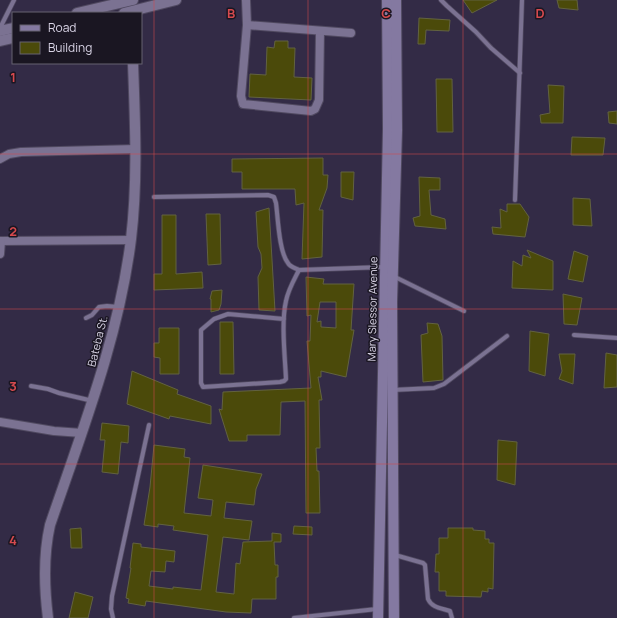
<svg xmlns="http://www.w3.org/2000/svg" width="617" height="618" font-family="Manrope,sans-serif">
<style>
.building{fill:#4b4a0a;stroke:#626241;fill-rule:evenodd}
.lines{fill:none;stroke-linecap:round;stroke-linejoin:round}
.service-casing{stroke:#504960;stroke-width:5.5}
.minor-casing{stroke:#504960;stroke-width:10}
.tertiary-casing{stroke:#504960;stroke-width:12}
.secondary-casing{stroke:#504960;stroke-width:12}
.service{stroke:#7b7292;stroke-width:4}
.minor{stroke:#7b7292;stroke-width:8}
.tertiary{stroke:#7b7292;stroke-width:10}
.secondary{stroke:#8479a1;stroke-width:10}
.grid{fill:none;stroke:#d64a4e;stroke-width:1;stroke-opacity:0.55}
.labels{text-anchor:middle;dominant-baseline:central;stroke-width:3;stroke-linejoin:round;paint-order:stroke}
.street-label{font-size:11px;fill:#d8d3e5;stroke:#1a1622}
.grid-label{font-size:13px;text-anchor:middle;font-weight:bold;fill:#d64a4e;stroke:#1a1622;stroke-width:3;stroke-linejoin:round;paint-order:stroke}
</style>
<rect width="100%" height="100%" fill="#332b46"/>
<!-- building -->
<g class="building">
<polygon points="463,0 497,0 472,13"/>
<polygon points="557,0 577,0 578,10 559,8"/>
<polygon points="419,18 450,20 449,31 426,30 425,44 418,44"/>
<polygon points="275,41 288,41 288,48 295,48 294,77 312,78 311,100 249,97 250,74 266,75 267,47 274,48"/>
<polygon points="436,79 452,79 453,132 437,132"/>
<polygon points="548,85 564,86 563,123 541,123 540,115 550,113"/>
<polygon points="617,111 617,124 609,123 608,112"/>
<polygon points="572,137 605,138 603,155 571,155"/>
<polygon points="323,158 323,175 328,175 327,188 319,210 323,210 322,257 302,259 304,203 296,205 295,189 242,189 242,172 232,172 232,159"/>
<polygon points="341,172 354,172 353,200 341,197"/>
<polygon points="419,177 440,178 440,190 429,190 431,215 445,219 446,229 415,226 413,218 420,216"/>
<polygon points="573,198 590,199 592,226 573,225"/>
<polygon points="507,204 520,204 529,217 525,237 493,234 492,227 501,228 500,209 507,212"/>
<polygon points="269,208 275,311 259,310 258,277 262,268 261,254 258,247 256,212"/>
<polygon points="206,214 220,214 221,264 208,265"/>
<polygon points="162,215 176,215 176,274 202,272 203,288 154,290 154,274 162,274"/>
<polygon points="527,250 553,261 553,290 512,288 513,261 522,266 523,255 531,258"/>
<polygon points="574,251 588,256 583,282 568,279"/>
<path d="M306 277 324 279 323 284H354L351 330H354L346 377 321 371V377H318L322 400H319L320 448H316L317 471H319L320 513H306L305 401 281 402 280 435H247V441H229L219 409 222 410 223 392 311 388 307 341H310L311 315 307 316ZM320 302H336V328L321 327V321L317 322Z"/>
<polygon points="222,290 221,304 219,310 211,312 211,299 210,299 212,291"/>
<polygon points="563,294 582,298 577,325 564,324"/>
<polygon points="220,322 233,322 234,374 220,374"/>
<polygon points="427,323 438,324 442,336 443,380 423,382 421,335 428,333"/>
<polygon points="159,328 179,328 179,374 160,374 160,358 154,357 154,343 159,343"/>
<polygon points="530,331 549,334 545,376 529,371"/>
<polygon points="606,353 617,355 617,387 604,388"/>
<polygon points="559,354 575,354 573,384 559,379 562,371"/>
<polygon points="132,371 178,390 177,394 211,406 211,424 170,416 169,419 127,404"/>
<polygon points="102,423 129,426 128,443 121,442 118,474 102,472 105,440 100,440"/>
<polygon points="498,440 517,442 515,485 497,480"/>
<polygon points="154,445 185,449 184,457 190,458 184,513 211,516 213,500 198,498 203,465 262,474 256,489 254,505 226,502 224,518 252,521 249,540 223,537 216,592 234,594 236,563 240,564 243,542 272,541 272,533 281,534 281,542 274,542 275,565 278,565 278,577 276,577 276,599 252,599 251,613 226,612 146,601 145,606 128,603 129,599 126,598 131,568 130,568 133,543 141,544 141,547 175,551 174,562 166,561 165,572 151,571 149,586 173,589 173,587 201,590 208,535 173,530 174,526 158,524 158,527 144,525 150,487"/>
<polygon points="294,526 312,527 312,535 293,534"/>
<polygon points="81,528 82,548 71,548 70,529"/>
<polygon points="448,528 473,528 473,530 485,531 485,539 489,539 489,543 494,543 493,589 488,588 488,592 482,591 481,597 446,596 446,591 439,591 439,572 435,572 436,554 439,554 439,538 448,538"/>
<polygon points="75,592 93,597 88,618 69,618"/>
</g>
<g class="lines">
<!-- service casing -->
<g class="service-casing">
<g id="service">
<polyline points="441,0 447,6 476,32 491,48 520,73"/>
<polyline points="0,28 14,0"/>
<path d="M154 197 268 195 274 197 276 203C278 218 279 252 288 263 290 267 295 268 299 270L384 267"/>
<polyline points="515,200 522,0"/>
<polyline points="393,276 464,311"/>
<polyline points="86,318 92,315 99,307 107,306 118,307"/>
<path d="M284 319 228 314 214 319 201 330V383L203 387 280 382 284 381 286 379C285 357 281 322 286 301 288 290 294 280 299 270"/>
<polyline points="574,335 617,338"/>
<polyline points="31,386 48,389 59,393 93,401"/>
<polyline points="392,390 434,388 444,384 507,336"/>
<path d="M395 555 423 563 425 565 428 599C432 608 441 608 450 611L452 618"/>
<polyline points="113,618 111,609 112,596 149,425"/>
<polyline points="294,618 377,609"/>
</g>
</g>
<!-- minor casing -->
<g class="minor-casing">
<g id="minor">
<polyline points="246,0 247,25 241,96 243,104 311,111 315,109 319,100 320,31"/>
<polyline points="247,25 351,33"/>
<polyline points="0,159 9,154 21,152 136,149"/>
<polyline points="0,241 131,240"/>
<polyline points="0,254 1,241"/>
<polyline points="0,422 54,431 82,433"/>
</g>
</g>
<!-- tertiary casing -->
<g class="tertiary-casing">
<g id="tertiary">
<polyline points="77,13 133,0"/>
<polyline points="124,13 176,0"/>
<polyline points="0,31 13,28"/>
<polyline points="0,41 13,38"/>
<path d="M48 618C44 586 43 556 50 525 82 431 119 337 131 239 138 181 135 121 133 63"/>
</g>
</g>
<!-- secondary casing -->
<g class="secondary-casing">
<g id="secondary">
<polyline points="378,618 388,129 387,0"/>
<polyline points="394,618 392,302 397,130 396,0"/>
</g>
</g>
<!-- service -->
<use href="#service" class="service"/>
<!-- minor -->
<use href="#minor" class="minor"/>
<!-- tertiary -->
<use href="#tertiary" class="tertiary"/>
<!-- secondary -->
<use href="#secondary" class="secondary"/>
</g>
<!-- grid -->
<path class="grid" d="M154 0V618M308 0V618M463 0V618M0 154H617M0 309H617M0 464H617"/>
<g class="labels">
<!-- street labels -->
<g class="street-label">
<text transform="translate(372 309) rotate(-89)">Mary Slessor Avenue</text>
<text transform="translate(97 341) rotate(-76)">Bateba St.</text>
</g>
</g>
<g class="grid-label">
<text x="231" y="18">B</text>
<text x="386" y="18">C</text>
<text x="540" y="18">D</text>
<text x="13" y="82">1</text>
<text x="13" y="236">2</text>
<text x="13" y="391">3</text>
<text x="13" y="545">4</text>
</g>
<!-- legend -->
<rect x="12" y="12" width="130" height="52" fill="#1a1622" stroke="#666270"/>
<rect x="20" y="25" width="20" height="6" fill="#8479a1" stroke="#666270"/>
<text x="48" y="32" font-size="12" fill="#d8d3e5">Road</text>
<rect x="20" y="42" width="20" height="12" fill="#4b4a0a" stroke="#666270"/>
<text x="48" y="52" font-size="12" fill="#d8d3e5">Building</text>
</svg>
